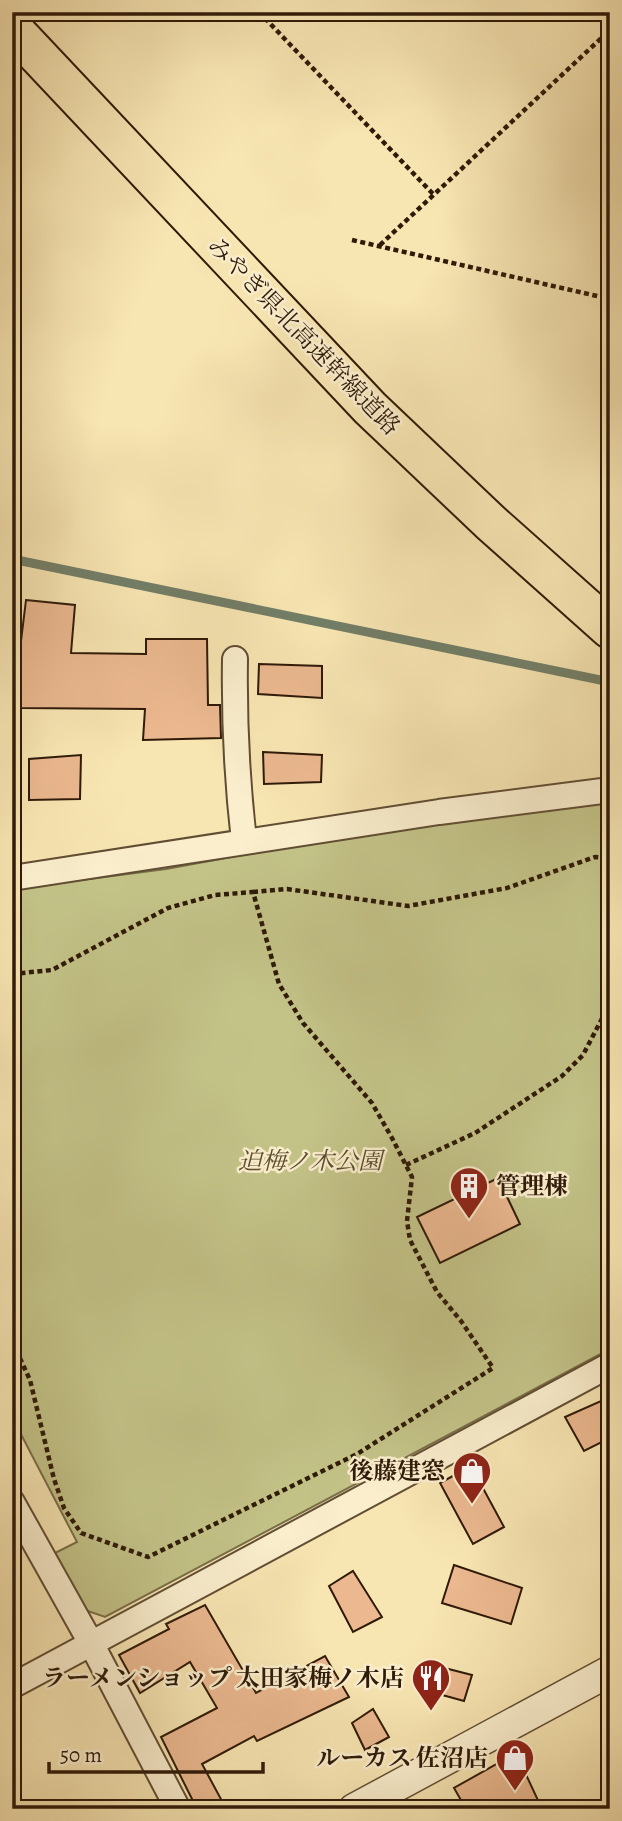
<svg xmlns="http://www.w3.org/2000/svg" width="622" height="1821" font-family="Alegreya,'Noto Serif JP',serif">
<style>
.green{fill:#c3c388;stroke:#796e48;stroke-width:2}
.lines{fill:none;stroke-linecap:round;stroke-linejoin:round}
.stream{stroke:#727e67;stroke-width:9}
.building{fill:#ebb88f;stroke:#2f1a09;stroke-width:2}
.minor-casing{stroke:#614d33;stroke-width:28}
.tertiary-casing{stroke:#614d33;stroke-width:33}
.primary-casing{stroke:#2f1a09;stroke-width:42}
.path{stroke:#2f1a09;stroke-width:4.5;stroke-dasharray:5 3.5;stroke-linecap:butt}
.minor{stroke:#faeecd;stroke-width:24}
.tertiary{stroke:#faeecd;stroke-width:30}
.primary{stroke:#f7e5b2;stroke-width:38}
.labels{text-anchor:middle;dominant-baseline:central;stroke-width:5;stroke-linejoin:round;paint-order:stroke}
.street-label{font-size:24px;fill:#2f1a09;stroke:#faeecd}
.park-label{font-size:24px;font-style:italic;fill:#5b4d2f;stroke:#faeecd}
.poi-label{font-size:24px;font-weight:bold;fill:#2f1a09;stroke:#faeecd;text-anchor:end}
</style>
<rect width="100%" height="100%" fill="#f7e5b2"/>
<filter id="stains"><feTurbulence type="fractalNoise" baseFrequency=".00286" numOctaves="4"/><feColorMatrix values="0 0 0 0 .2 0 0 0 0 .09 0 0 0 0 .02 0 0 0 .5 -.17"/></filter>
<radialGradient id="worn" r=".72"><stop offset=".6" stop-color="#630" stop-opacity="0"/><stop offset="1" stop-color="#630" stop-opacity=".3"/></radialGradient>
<!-- green -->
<polygon class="green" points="610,801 610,1349 105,1617 82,1609 55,1553 77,1542 12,1417 12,889 166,869 352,835"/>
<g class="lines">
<!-- stream -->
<polyline class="stream" points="12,559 610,682"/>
</g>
<!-- building -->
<g class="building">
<polygon points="26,600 75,605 71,653 146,654 146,639 207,639 208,705 220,705 221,738 143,740 145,709 21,708 21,641"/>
<polygon points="259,664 322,666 322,698 258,694"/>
<polygon points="263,752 322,755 321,782 264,784"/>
<polygon points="81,755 80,799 29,800 29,759"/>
<polygon points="498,1178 520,1224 440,1263 417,1217"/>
<polygon points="601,1401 610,1419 610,1438 584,1451 565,1417"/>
<polygon points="471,1466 504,1527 473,1544 440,1483"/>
<polygon points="454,1565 522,1588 511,1624 442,1603"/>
<polygon points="353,1571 382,1617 353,1632 329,1586"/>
<polygon points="205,1605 256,1693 325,1656 349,1697 257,1741 254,1736 202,1764 222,1801 207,1809 197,1809 161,1737 217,1708 190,1662 140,1693 119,1655 169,1629 166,1624"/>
<polygon points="425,1663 472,1675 464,1701 417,1688"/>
<polygon points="373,1709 389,1737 365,1750 352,1723"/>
<polygon points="516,1753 542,1809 466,1809 454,1788"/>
</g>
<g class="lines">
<!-- minor casing -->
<g class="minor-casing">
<g id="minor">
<path d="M235 659C234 721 237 780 244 841"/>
<polyline points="12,878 439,812 610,790"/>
<polyline points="12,1502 92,1645 178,1809"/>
<polyline points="12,1686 610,1365"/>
</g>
</g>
<!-- tertiary casing -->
<g class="tertiary-casing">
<polyline id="tertiary" points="354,1809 610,1671"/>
</g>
<!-- primary casing -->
<g class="primary-casing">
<polyline id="primary" points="12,28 370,408 490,522 610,629"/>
</g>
<!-- path -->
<g class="path">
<polyline points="259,12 434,195"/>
<polyline points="352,240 610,299"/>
<polyline points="380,245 610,30"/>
<polyline points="253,892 287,889 408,906 507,888 595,857 610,858"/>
<polyline points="12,974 52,970 168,908 215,895 253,892 279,984 303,1023 372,1103 392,1138 412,1177 407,1221 410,1240 437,1292 461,1321 493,1368 357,1454 148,1557 81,1533 64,1508 54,1479 30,1380 12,1341"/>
<polyline points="406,1165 475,1133 562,1076 583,1055 608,1007 610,1000"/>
</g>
<!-- minor -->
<use href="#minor" class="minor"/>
<!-- tertiary -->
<use href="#tertiary" class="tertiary"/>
<!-- primary -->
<use href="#primary" class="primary"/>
</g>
<!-- icons -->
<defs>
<g id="building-pin" transform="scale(2.0125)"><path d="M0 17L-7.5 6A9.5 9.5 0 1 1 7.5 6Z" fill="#8f2418" stroke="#faeecd"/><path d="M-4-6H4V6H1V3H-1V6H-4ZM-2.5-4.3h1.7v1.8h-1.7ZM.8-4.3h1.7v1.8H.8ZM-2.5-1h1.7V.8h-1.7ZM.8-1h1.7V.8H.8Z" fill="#fff"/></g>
<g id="shop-pin" transform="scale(2.0125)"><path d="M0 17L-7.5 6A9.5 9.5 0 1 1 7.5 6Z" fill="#8f2418" stroke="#faeecd"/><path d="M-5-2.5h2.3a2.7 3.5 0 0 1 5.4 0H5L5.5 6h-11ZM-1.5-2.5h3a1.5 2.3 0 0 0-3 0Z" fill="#fff"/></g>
<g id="restaurant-pin" transform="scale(2.0125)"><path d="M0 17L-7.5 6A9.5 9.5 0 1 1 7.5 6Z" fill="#8f2418" stroke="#faeecd"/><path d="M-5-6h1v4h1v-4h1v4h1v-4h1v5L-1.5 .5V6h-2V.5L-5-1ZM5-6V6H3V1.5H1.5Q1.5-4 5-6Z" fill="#fff"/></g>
</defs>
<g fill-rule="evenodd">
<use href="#building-pin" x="469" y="1186"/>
<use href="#shop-pin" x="472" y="1471"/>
<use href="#restaurant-pin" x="431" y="1678"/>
<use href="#shop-pin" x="515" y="1758"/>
</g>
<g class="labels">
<!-- street labels -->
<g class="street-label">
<text transform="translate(304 336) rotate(46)">みやぎ県北高速幹線道路</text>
</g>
<!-- park labels -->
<g class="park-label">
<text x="310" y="1161">迫梅ノ木公園</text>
</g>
<!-- poi labels -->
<g class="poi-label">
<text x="496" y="1186" text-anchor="start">管理棟</text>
<text x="445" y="1471">後藤建窓</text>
<text x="404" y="1678">ラーメンショップ 太田家梅ノ木店</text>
<text x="488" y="1758">ルーカス 佐沼店</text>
</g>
</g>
<!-- margin -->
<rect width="622" height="1821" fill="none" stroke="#f7e5b2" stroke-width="42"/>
<rect x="14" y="14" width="594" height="1793" fill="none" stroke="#2f1a09" stroke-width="3.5"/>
<rect x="21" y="21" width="580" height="1779" fill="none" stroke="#2f1a09" stroke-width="2"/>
<!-- scale -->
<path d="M49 1762v10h214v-10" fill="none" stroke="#2f1a09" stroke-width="3.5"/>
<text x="60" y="1762" font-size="21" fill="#2f1a09" stroke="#faeecd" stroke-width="5" paint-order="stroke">50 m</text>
<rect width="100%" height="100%" filter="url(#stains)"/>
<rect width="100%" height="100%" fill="url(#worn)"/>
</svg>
